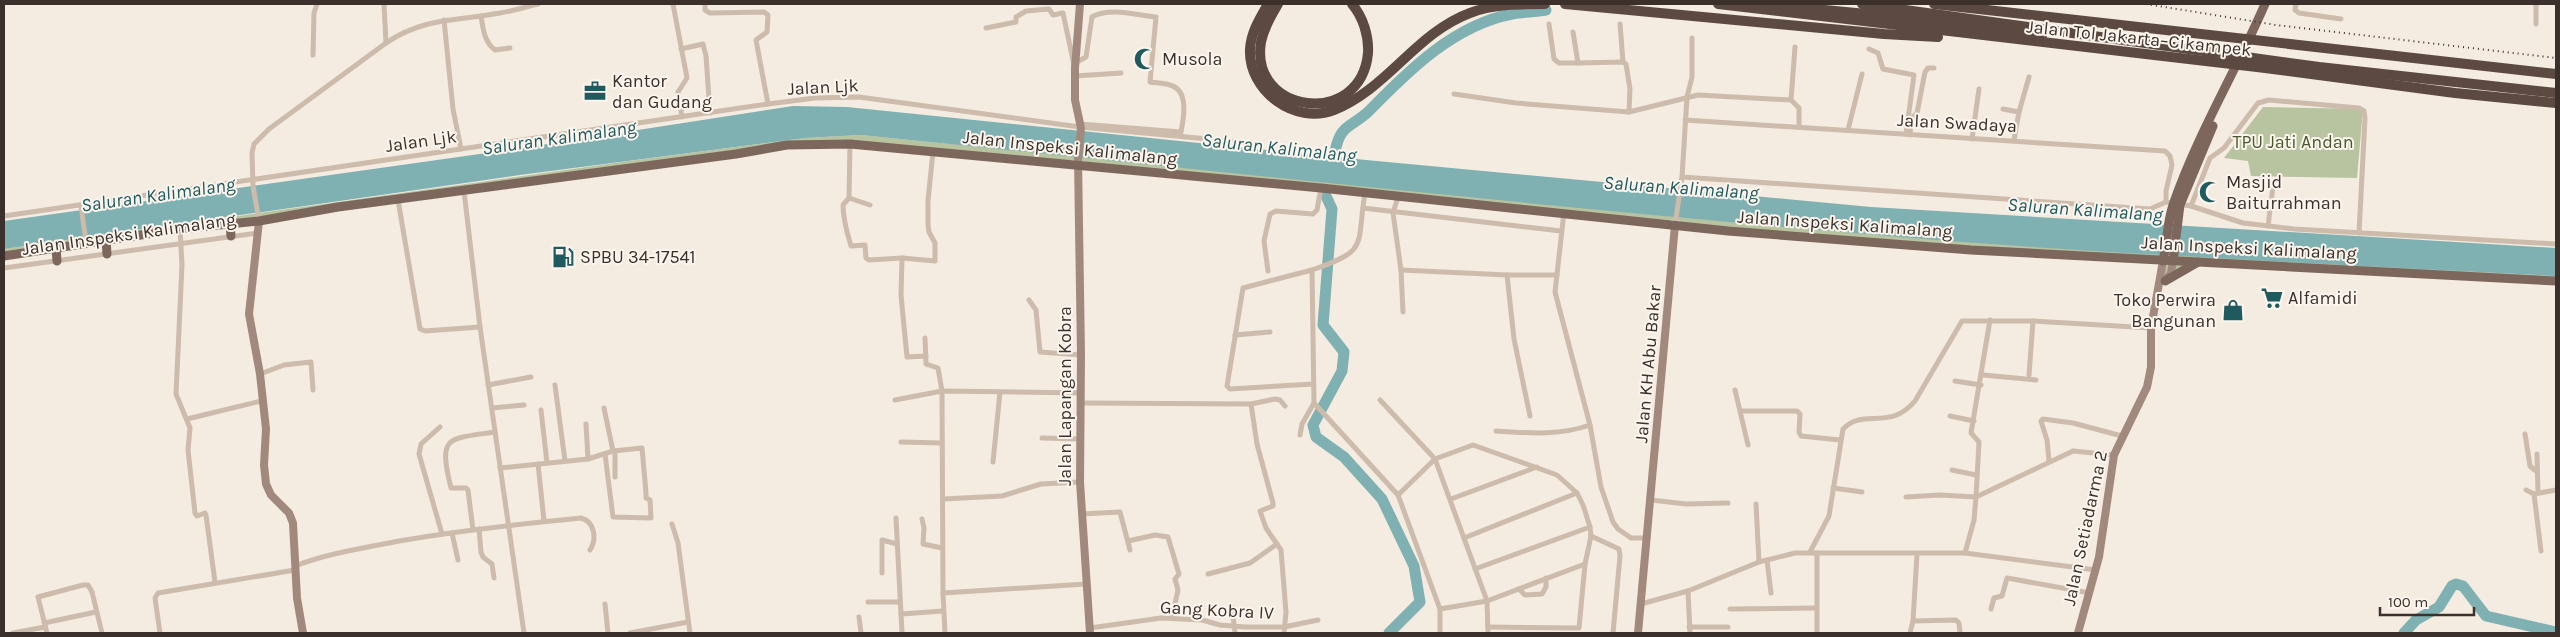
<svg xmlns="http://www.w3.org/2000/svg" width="2560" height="637" font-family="Karla,sans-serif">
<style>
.green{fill:#b8c4a0}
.water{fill:#7fb0b2}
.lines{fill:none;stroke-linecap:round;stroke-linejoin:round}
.river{stroke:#7fb0b2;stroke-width:11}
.street{stroke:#cdbbac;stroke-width:5}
.secondary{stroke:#a18a7d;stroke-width:8}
.primary{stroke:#7d675c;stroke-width:9}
.highway{stroke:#5c4a42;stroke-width:10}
.rail{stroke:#3b302b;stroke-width:2;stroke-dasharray:1 4;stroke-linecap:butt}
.labels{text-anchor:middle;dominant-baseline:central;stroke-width:4;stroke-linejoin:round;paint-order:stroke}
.street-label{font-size:18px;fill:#3b302b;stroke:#fbf5ee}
.poi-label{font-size:18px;fill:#3b302b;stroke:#fbf5ee;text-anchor:start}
.park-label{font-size:18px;fill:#4a5a2e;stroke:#fbf5ee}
.water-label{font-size:19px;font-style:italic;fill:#1f5a5e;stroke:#fbf5ee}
</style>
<rect width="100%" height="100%" fill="#f4ebe1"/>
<!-- green -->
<g class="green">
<polygon points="2263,107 2363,109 2357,178 2251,176 2248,161 2224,158"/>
<polygon points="861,135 1676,217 1877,235 2164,255 2163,260 2173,255 2556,276 2556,281 2198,262 2158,286 2163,261 1689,227 1676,219 1658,224 1097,167 1078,159 1058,164 820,143 4,256 4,249 629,161 805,138"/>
</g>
<!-- water -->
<path class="water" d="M793 106 847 107 1366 160 1871 207 2556 248V276C2337 264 2118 255 1899 237 1552 208 1207 170 861 135L805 138 520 175 4 249V221L515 149Z"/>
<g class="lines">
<!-- river -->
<g class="river">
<path d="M1335 152C1340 124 1351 128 1369 111 1408 71 1454 25 1512 14 1523 12 1535 12 1546 10"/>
<polyline points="1326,196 1332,209 1323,325 1344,352 1342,371 1313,425 1316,437 1344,457 1382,499 1414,566 1420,602 1389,633"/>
<polyline points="2404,633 2416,620 2439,607 2452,586 2456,584 2463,586 2486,616 2556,632"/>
</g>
<!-- street -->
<g class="street">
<polyline points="673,4 687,78 678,92 682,117"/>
<polyline points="705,4 705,10 710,13 764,12 768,15 767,32 756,40 768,104"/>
<polyline points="2296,4 2295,10 2299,13 2341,19"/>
<polyline points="2536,4 2536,24"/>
<path d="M481 16C483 28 484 42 495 50L510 48"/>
<polyline points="444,20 453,109 461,149"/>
<polyline points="1549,24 1554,59 1559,63 1578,63"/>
<polyline points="1620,24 1623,62"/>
<polyline points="986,28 1016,22 1016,17 1026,11 1049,9 1053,15 1063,13 1074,65"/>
<polyline points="1573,32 1578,63 1623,62 1626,64 1630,89 1629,112"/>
<path d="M386 43C424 17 458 21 500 13 513 11 525 7 538 4"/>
<polyline points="681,49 703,44 706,56 710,113"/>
<polyline points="1869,49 1878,53 1883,69 1914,75 1906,134"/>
<polyline points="313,55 314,13 317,4"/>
<path d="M1075 63 1086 57 1092 17C1109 7 1136 15 1156 17L1150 82C1156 83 1163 83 1170 85 1189 90 1184 117 1181 132L1080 124"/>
<polyline points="1075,76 1121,73"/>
<polyline points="1454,94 1516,103 1629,112 1698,95 1791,100 1799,108 1799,127"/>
<polyline points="1791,100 1795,47"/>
<polyline points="2003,109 2019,112 2014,140"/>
<polyline points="2019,112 2029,77"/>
<polyline points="1685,120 2165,151 2170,156 2172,165 2166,191 2166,202 2191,206 2243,223 2294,229 2556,244"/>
<polyline points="1848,130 1862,74"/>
<polyline points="1910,135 1911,119 1917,113 1925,72 1928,68 1934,68"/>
<polyline points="1972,139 1979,89"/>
<path d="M850 144 849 198 843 205C843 219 847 233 851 246L865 245 866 258 869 260 902 258 935 261V243L929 232 928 225V201L933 151"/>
<polyline points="1682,177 2150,209 2166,202"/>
<polyline points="464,191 480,327 524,633"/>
<path d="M1365 193C1356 247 1370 250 1312 270L1314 403 1398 495 1440 609V633"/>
<polyline points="1398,197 1393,213 1401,270 1403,312"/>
<polyline points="849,198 870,205"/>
<polyline points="398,200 420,329 425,331 480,327"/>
<polyline points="81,206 86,242"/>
<polyline points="2191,206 2210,158 2224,148 2258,103 2269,100 2359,108 2364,111 2365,118 2359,233"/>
<polyline points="1363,208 1561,231"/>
<polyline points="1564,212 1555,292 1590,425 1601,487 1613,522 1618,529 1631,538 1648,538"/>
<polyline points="4,216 768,104 815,98 859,97 1080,127 1240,142"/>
<polyline points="259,221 253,186 252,153 254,144 269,129 386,43 384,4"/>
<polyline points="1675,225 1682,177 1687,97 1692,77 1692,38"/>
<polyline points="2268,226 2273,187"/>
<polyline points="180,229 182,265 176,394 190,428 188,450 195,513 197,516 205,513 206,515 215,582"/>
<polyline points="902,258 901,295 907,357 926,356"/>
<polyline points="4,268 258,233"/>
<polyline points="1312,270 1243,288 1227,386 1230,389 1313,384"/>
<polyline points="1401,270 1507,275"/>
<polyline points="1268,271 1264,241 1270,214 1276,211 1313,214 1317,210 1321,188"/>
<polyline points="1029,300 1036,310 1040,352 1081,355"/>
<polyline points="1235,335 1270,332"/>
<polyline points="925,338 926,364 938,368 942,391 943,593 945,633"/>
<polyline points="260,374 284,365 311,362 313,390"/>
<polyline points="1983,375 2036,380"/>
<polyline points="2029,375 2033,321"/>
<polyline points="1955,381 1981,385"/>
<polyline points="488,385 531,377"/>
<polyline points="555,385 565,461"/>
<polyline points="1735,390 1748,445"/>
<polyline points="895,400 942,391 1081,393"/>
<polyline points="1380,400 1435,459 1487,601 1488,633"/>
<polyline points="1081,403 1251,404 1275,399 1280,400 1285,406"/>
<polyline points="1251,404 1257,444 1273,503 1273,506 1260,511 1266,528 1281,550 1286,612 1284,633"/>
<polyline points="492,408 524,405"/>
<polyline points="604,408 613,451"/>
<polyline points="541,410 547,463"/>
<polyline points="1741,411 1797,411 1800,414 1799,432 1801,436 1840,440"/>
<polyline points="1530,416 1514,339 1507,275 1557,275"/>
<polyline points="1950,416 1974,421"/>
<polyline points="187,419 261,401"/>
<polyline points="586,424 588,459"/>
<polyline points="440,427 421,444 419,454 442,534"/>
<path d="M1496 431C1528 433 1559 436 1590 425"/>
<polyline points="2525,434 2530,466 2536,471"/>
<polyline points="1300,435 1302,424 1314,403"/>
<polyline points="1042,438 1081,439"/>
<polyline points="901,442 942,443"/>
<polyline points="2537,454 2538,493"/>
<polyline points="2049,461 2047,440 2041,421 2043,419 2073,423 2122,436"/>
<polyline points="993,462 1000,392"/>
<polyline points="538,464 544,521"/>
<polyline points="500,468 588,459 613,451 642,448 646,493 646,498 650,500 651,518 613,517 605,454"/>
<polyline points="1952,470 1976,475"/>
<polyline points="615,477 615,451"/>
<polyline points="1833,488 1862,492"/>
<polyline points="2526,490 2534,494 2556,490"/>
<polyline points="2534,494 2541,551"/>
<polyline points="1398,495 1435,459 1473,445 1557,475 1577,493 1583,505 1590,527 1591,536 1585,564 1579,628 1488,627"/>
<polyline points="1906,497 1940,495 1976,497 1979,442 1971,433 1990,320"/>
<polyline points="943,499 1002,496 1041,484 1080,482"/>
<polyline points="1451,499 1537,467"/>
<polyline points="1651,500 1686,504 1728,503"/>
<polyline points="1756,504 1759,562"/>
<polyline points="1081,514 1120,512 1130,550"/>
<polyline points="896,518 902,633"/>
<polyline points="922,519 924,528 923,544 942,548"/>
<polyline points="672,524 678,543 690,633"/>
<polyline points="479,529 481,552 483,557 492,564 494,578"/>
<path d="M473 530 468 490 466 488H451C438 435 447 439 495 432"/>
<polyline points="452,533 458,560"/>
<polyline points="1591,536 1619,549 1620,556 1613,633"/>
<polyline points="1464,538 1577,493"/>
<polyline points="1128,541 1155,535 1168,537 1179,574 1175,579 1178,590 1172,617"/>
<path d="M1810 552 1829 516 1843 429C1864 407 1889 432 1915 401L1962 321H2033L2151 328"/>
<polyline points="1817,553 1817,633"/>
<polyline points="1965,553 2096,570"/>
<polyline points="1767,560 1771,593"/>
<path d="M295 566C329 553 364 548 399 541 459 531 520 524 581 518 595 522 597 539 590 550"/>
<polyline points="1475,569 1590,527"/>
<polyline points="882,573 882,540 897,544"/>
<polyline points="1208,574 1250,563 1277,544"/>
<polyline points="1519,589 1525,595 1542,594 1546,587 1546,578"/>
<polyline points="1688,591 1690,633"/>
<polyline points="943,593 1086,584"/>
<polyline points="868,602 899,602"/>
<polyline points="605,604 608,633"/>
<polyline points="1641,604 1688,591 1759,562 1795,553 1965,553 1974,520 1976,497 2073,451 2114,455"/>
<polyline points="1232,607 1235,633"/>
<polyline points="1440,609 1487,601 1585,564"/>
<polyline points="1730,609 1816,608"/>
<polyline points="1991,609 1994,598 2002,596 2007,578 2090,593"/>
<polyline points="901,614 943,611"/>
<polyline points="859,617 861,633"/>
<polyline points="1913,621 1956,620 1959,623 1960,633"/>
<polyline points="44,623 96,612"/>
<polyline points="1689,627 1728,627"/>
<polyline points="1090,628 1161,618 1202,620 1220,625 1245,627 1284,627 1318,620"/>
<polyline points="13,633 45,627"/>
<polyline points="47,633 38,597 83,585 88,585 92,592 102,633"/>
<polyline points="160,633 155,598 158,593 295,570"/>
<polyline points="630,633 688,622"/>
<polyline points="1910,633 1913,621 1917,554"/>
</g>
<!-- secondary -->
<g class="secondary">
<polyline points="1080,4 1075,68 1075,100 1081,128 1078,159 1081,355 1080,482 1090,633"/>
<polyline points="259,221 249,314 260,374 266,429 264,465 266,484 271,495 289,513 293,523 297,598 303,633"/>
<polyline points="2166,280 2171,273 2173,261"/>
<polyline points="1638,633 1675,225"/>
<polyline points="2078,633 2099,557 2114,455 2147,387 2151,367 2151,328 2163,261"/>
</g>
<!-- primary -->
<g class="primary">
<polyline points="230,223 231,236"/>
<polyline points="106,240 107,254"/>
<polyline points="56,248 57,261"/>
<polyline points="4,256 180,229 259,221 338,207 736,154 787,145 850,144 1321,188 1728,231 1971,250 2556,281"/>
<path d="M2163 261C2167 242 2167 223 2173 205 2197 135 2236 71 2265 4"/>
<polyline points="2173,261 2180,205 2213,126"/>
<polyline points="2165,281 2198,262"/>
</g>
<!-- highway -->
<g class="highway">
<path d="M1268 4C1260 18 1251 32 1250 49 1248 91 1295 125 1334 110 1387 89 1416 33 1470 13 1493 4 1521 4 1545 4"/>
<path d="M1278 4C1271 16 1264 28 1261 42 1249 114 1361 129 1368 53 1369 36 1363 17 1352 4"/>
<polyline points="1565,4 1884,34 1938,37"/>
<polyline points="1718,4 2257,67 2455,93 2556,103"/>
<polyline points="1862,4 2319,67 2556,93"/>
<polyline points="1934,4 2556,74"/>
<polyline points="1773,5 1877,15 2042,36"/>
</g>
<!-- rail -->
<polyline class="rail" points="2146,4 2276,25 2556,58"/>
</g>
<!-- icons -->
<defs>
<g id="mosque-bare" transform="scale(1.725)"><path d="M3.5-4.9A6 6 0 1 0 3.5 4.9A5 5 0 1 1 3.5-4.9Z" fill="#1f5a5e" stroke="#fbf5ee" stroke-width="2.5" paint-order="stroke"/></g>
<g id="office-bare" transform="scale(1.725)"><path d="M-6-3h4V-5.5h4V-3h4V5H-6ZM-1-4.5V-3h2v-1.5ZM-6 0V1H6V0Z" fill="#1f5a5e" stroke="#fbf5ee" stroke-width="2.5" paint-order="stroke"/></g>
<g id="fuel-bare" transform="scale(1.725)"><path d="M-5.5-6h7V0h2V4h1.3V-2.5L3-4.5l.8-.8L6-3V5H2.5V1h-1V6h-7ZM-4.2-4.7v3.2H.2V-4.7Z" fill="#1f5a5e" stroke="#fbf5ee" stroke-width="2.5" paint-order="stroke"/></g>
<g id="supermarket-bare" transform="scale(1.725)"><path d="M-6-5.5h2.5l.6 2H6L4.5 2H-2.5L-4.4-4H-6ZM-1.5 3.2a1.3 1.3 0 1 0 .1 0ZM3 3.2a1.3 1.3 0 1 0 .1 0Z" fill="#1f5a5e" stroke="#fbf5ee" stroke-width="2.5" paint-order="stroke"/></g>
<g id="shop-bare" transform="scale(1.725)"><path d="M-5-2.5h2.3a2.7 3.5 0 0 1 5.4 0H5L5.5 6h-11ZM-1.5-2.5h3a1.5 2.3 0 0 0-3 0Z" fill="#1f5a5e" stroke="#fbf5ee" stroke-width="2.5" paint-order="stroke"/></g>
</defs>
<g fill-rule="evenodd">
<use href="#mosque-bare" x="1145" y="59"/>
<use href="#office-bare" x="595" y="91"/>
<use href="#mosque-bare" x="2210" y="192"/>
<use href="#fuel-bare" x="563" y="257"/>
<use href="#supermarket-bare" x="2272" y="298"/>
<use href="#shop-bare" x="2233" y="310"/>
</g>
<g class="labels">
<!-- street labels -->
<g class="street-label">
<text transform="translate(2139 38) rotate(6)">Jalan Tol Jakarta–Cikampek</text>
<text transform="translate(823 87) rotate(-3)">Jalan Ljk</text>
<text transform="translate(1957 123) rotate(3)">Jalan Swadaya</text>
<text transform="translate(421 141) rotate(-8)">Jalan Ljk</text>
<text transform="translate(1070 148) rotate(6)">Jalan Inspeksi Kalimalang</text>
<text transform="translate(1845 224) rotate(4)">Jalan Inspeksi Kalimalang</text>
<text transform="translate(129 234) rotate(-8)">Jalan Inspeksi Kalimalang</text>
<text transform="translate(2249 248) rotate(3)">Jalan Inspeksi Kalimalang</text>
<text transform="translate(1648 364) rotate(-85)">Jalan KH Abu Bakar</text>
<text transform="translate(1065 396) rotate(-90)">Jalan Lapangan Kobra</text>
<text transform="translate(2085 528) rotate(-78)">Jalan Setiadarma 2</text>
<text transform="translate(1217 610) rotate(3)">Gang Kobra IV</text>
</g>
<!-- poi labels -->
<g class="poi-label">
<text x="1162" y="59">Musola</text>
<text x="612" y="81">Kantor<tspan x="612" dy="21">dan Gudang</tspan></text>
<text x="2226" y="182">Masjid<tspan x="2226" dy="21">Baiturrahman</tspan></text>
<text x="580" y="257">SPBU 34-17541</text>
<text x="2288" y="298">Alfamidi</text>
<text x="2216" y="300" text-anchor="end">Toko Perwira<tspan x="2216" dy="21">Bangunan</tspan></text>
</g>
<!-- park labels -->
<g class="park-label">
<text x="2293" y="142">TPU Jati Andan</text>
</g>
<!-- water labels -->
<g class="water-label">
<text transform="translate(559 138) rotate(-8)">Saluran Kalimalang</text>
<text transform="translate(1279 148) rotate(6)">Saluran Kalimalang</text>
<text transform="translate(1681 188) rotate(4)">Saluran Kalimalang</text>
<text transform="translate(158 195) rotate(-8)">Saluran Kalimalang</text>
<text transform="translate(2085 210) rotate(4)">Saluran Kalimalang</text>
</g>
</g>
<!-- border -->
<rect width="2560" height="637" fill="none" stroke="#3b302b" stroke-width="10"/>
<!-- scale -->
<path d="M2380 607v8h94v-8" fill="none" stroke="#3b302b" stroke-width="2.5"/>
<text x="2388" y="607" font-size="15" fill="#3b302b" stroke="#fbf5ee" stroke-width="4" paint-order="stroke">100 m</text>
</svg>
